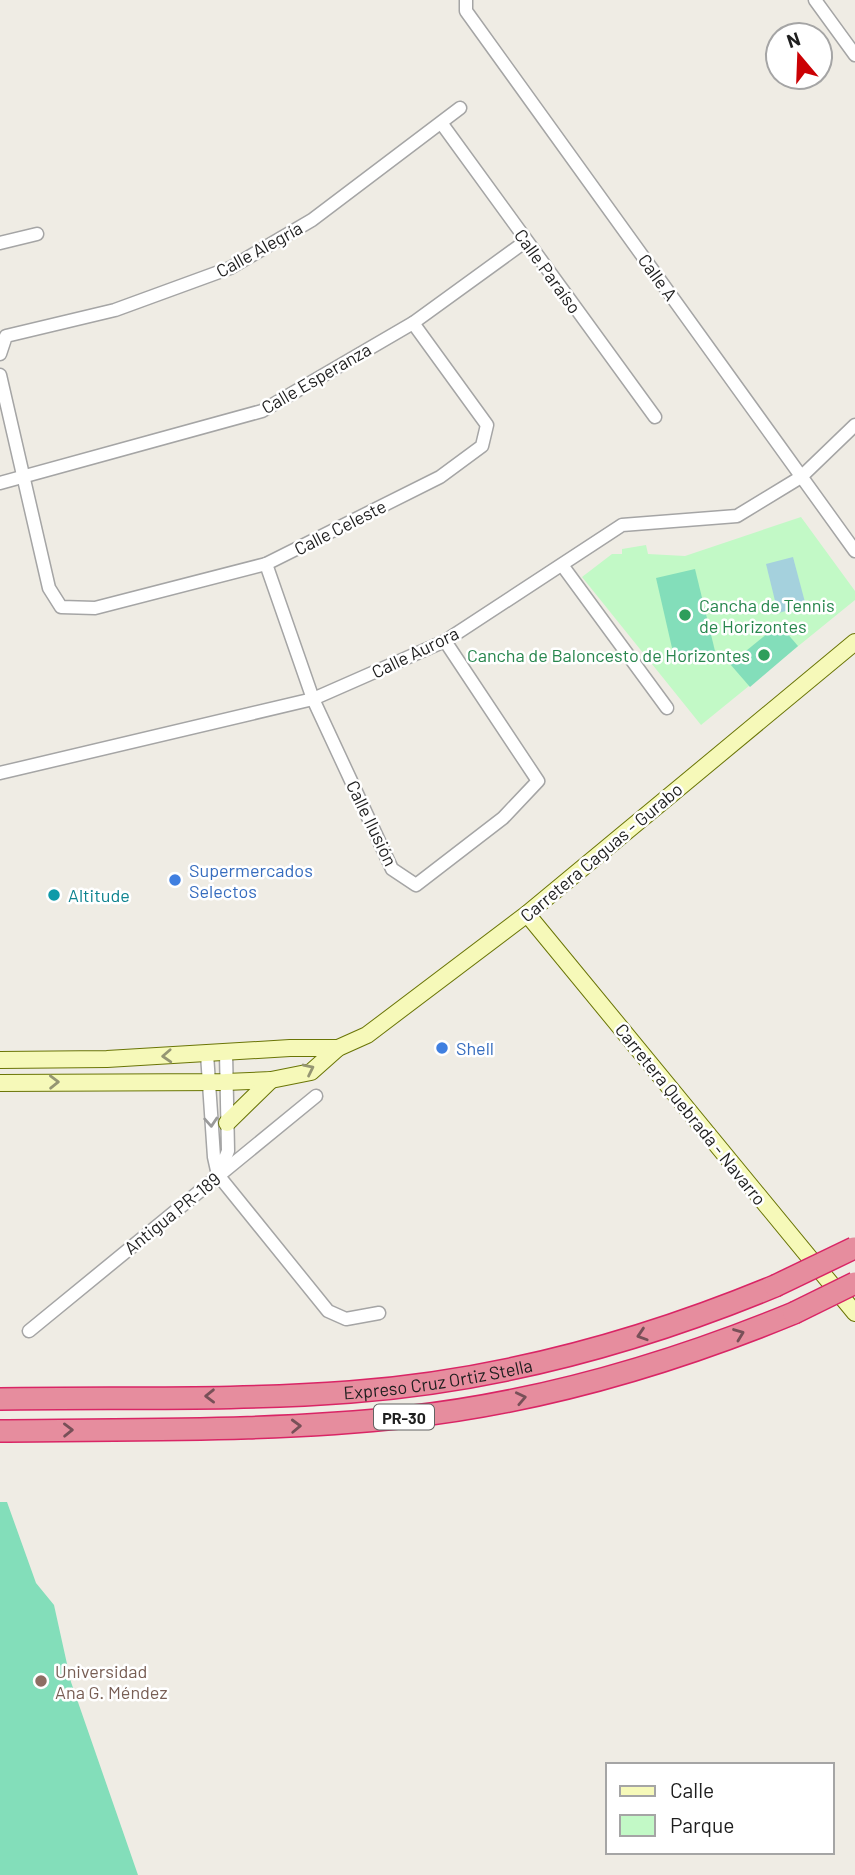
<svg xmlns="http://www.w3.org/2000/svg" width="855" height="1875" font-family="Barlow,sans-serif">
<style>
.park{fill:#c2f9c6}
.pitch{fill:#83deba}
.water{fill:#a5d1dd}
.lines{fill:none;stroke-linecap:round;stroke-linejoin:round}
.street-casing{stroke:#a5a5a5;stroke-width:15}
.secondary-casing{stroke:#6a7506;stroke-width:18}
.highway-casing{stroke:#d92565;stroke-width:24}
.street{stroke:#fff;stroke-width:12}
.secondary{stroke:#f6f9b9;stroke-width:16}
.highway{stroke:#e68d9e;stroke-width:21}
.highway-bridge-casing{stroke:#d92565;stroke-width:24;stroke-linecap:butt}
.highway-bridge{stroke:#e68d9e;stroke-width:21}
.oneway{stroke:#959673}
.oneway2{stroke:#9a9a9a}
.oneway3{stroke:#785058}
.leisure-dot{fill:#2e9e5b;stroke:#fff;stroke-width:2.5}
.shop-dot{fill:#3f7fe0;stroke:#fff;stroke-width:2.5}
.culture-dot{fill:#0f9aa8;stroke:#fff;stroke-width:2.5}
.education-dot{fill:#8d6e63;stroke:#fff;stroke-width:2.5}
.labels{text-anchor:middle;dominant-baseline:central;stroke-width:5;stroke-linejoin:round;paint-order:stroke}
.shield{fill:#fff;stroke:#626262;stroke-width:2}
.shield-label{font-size:16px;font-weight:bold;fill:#1e1e1e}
.street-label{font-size:18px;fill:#1e1e1e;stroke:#fff}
.leisure-label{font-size:18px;fill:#27864d;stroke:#fff;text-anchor:start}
.shop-label{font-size:18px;fill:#366cbe;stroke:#fff;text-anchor:start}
.culture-label{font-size:18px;fill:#0d838f;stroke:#fff;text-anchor:start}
.education-label{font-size:18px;fill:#785e54;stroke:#fff;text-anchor:start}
</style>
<rect width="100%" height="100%" fill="#efece4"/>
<!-- park -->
<polygon class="park" points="801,517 855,591 855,600 701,725 582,577 612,554 622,554 622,549 646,545 648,554 685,556"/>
<!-- pitch -->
<g class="pitch">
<polygon points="695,569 715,651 675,661 656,578"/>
<polygon points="779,624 798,646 750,687 730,664"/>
<polygon points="0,1502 7,1502 36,1583 54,1605 71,1682 138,1875 0,1875"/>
</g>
<!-- water -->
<polygon class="water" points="793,557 806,606 778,613 766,564"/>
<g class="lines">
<!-- street casing -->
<g class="street-casing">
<g id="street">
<polyline points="466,0 466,11 855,551"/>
<polyline points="815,0 855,55"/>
<polyline points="442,124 655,417"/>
<polyline points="0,243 37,234"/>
<polyline points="0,354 6,336 115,310 230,268 312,220 460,108"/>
<polyline points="0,375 49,588 61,607 95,608 266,564 440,477 482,446 487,425 413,323"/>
<polyline points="0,483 262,411 413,323 526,241"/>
<polyline points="266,564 313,699 392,869 416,885 503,818 538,781 445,641"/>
<polyline points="562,565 667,708"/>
<polyline points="0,773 313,699 445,641 622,525 737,516 801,477 855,425"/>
<polyline points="207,1054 214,1157 218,1175 228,1151 226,1053"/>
<polyline points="218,1175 328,1311 346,1319 379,1313"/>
<polyline points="29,1331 316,1096"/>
</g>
</g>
<!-- secondary casing -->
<g class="secondary-casing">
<g id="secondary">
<polyline points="527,914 855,1313"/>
<polyline points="0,1060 107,1059 290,1048 338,1048"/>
<polyline points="0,1083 225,1082 271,1080 311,1072 338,1048 367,1035 527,914 855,642"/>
<polyline points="227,1123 271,1080"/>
</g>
</g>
<!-- highway casing -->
<g class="highway-casing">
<g id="highway">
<path id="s1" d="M0 1399C116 1397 234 1401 350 1392 497 1381 640 1342 775 1286"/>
<path d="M0 1431C135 1429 272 1432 407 1417 541 1402 670 1364 794 1313"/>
</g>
</g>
<!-- street -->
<use href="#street" class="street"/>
<!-- secondary -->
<use href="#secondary" class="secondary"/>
<!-- highway -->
<use href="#highway" class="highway"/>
<!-- highway-bridge casing -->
<g class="highway-bridge-casing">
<g id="highway-bridge">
<polyline points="775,1286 854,1248"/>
<polyline points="794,1313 855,1283"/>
</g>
</g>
<!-- highway-bridge -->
<use href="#highway-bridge" class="highway-bridge"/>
</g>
<!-- one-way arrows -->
<defs><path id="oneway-chevron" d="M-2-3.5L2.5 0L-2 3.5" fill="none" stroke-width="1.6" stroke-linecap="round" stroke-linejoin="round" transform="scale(1.75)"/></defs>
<g class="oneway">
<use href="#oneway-chevron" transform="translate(167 1056) rotate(177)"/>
<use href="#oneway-chevron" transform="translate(309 1069) rotate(-26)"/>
<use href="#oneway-chevron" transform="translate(54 1082) rotate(-1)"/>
</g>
<use class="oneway2" href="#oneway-chevron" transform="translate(211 1122) rotate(86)"/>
<g class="oneway3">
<use href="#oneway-chevron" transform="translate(739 1334) rotate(-21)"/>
<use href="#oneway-chevron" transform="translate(642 1335) rotate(162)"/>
<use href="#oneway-chevron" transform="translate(210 1396) rotate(179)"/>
<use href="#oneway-chevron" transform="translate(521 1398) rotate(-12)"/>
<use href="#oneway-chevron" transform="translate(296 1426) rotate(-2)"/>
<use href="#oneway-chevron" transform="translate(68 1430) rotate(-1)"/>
</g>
<!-- markers -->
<g class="leisure-dot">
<circle cx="685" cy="615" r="7"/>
<circle cx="764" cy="655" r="7"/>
</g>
<g class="shop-dot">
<circle cx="175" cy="880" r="7"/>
<circle cx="442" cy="1048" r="7"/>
</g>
<circle class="culture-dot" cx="54" cy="895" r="7"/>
<circle class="education-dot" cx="41" cy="1681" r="7"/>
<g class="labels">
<!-- shield labels -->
<rect class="shield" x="374" y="1404.5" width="60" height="25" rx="5"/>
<g class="shield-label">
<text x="404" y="1417">PR-30</text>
</g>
<!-- street labels -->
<g class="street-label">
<text transform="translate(259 249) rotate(-29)">Calle Alegría</text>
<text transform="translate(548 271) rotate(54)">Calle Paraíso</text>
<text transform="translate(658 277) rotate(54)">Calle A</text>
<text transform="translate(316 378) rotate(-30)">Calle Esperanza</text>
<text transform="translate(340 527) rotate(-27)">Calle Celeste</text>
<text transform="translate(415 652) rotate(-26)">Calle Aurora</text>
<text transform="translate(372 823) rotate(64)">Calle Ilusión</text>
<text transform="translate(601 852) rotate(-40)">Carretera Caguas - Gurabo</text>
<text transform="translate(691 1114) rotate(51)">Carretera Quebrada - Navarro</text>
<text transform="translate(172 1213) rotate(-39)">Antigua PR-189</text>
<text stroke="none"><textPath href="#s1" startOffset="439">Expreso Cruz Ortiz Stella</textPath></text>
</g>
<!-- leisure labels -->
<g class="leisure-label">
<text x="699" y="605">Cancha de Tennis<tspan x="699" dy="21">de Horizontes</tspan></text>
<text x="750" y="655" text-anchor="end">Cancha de Baloncesto de Horizontes</text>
</g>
<!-- shop labels -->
<g class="shop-label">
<text x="189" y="870">Supermercados<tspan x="189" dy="21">Selectos</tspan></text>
<text x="456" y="1048">Shell</text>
</g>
<!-- culture labels -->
<g class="culture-label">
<text x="68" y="895">Altitude</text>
</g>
<!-- education labels -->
<g class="education-label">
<text x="55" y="1671">Universidad<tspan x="55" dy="21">Ana G. Méndez</tspan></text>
</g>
</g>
<!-- legend -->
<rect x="606" y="1763" width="228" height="91" fill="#ffffff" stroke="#a5a5a5" stroke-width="2"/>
<rect x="620" y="1786" width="35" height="10" fill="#f6f9b9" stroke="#a5a5a5" stroke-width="2"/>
<text x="670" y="1798" font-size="21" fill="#1e1e1e">Calle</text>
<rect x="620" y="1815" width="35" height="21" fill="#c2f9c6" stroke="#a5a5a5" stroke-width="2"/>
<text x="670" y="1833" font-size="21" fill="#1e1e1e">Parque</text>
<!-- north arrow -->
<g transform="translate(799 56) rotate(341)"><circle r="33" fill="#ffffff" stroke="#a5a5a5" stroke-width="2"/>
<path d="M0-5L12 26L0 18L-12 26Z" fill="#cb0104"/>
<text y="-10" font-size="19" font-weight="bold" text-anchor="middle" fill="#1e1e1e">N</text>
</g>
</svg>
